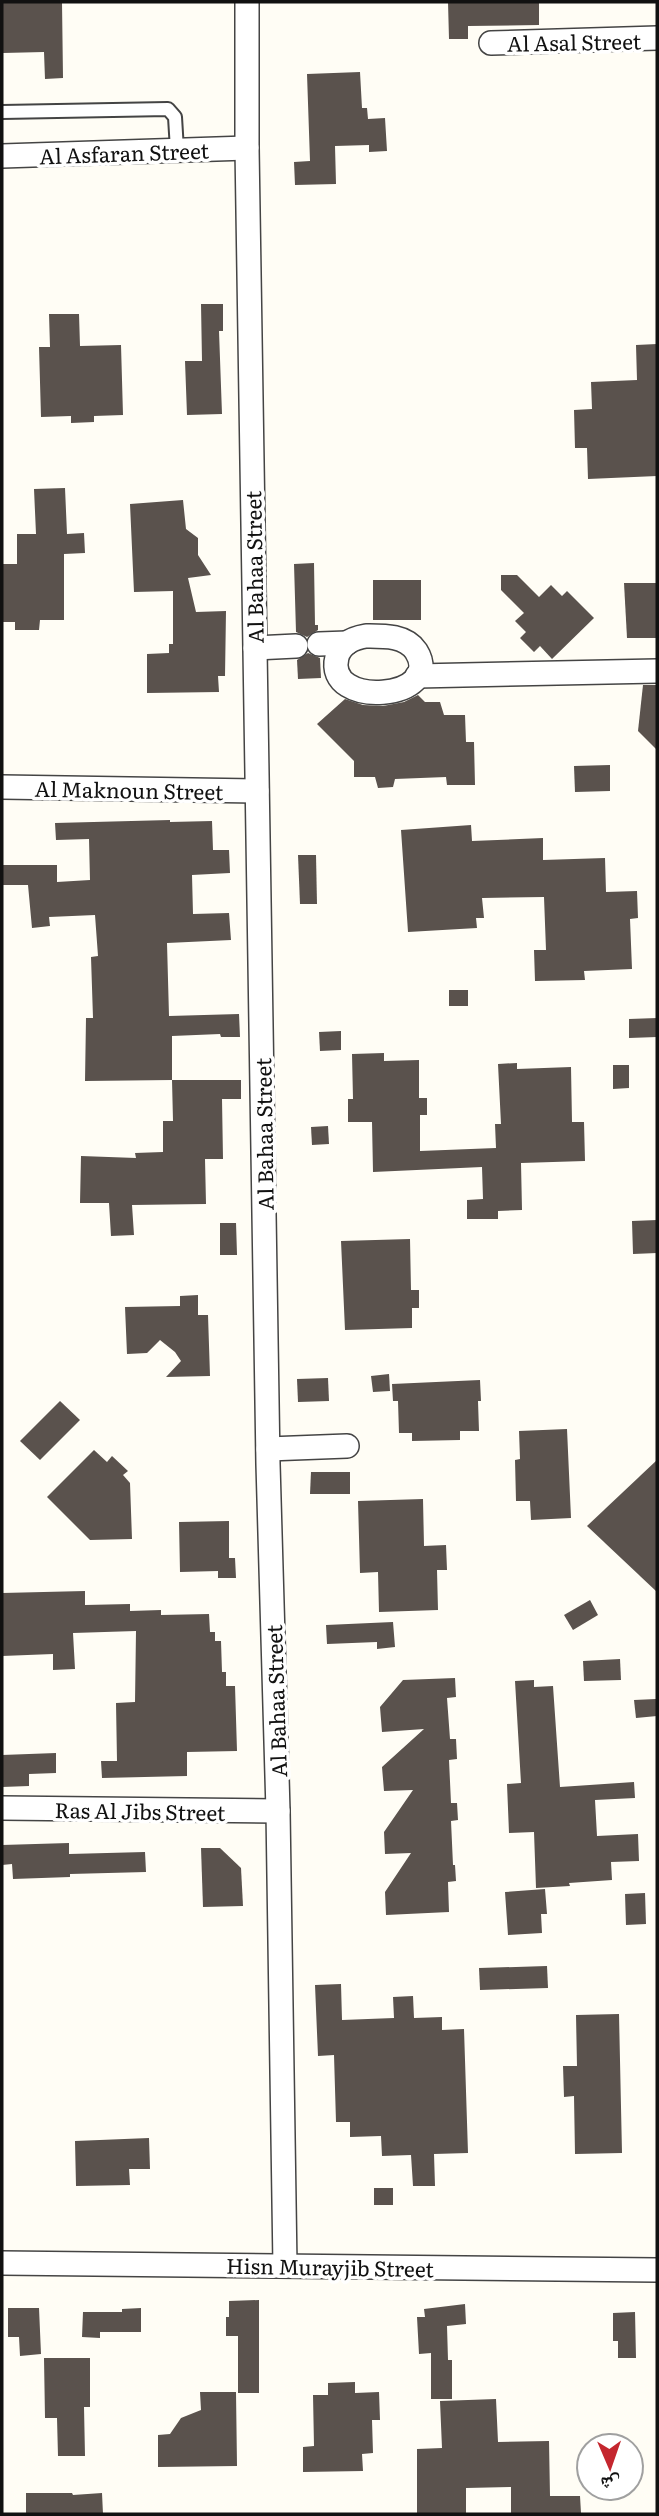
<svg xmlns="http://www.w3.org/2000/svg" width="659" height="2516" font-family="Literata,'Noto Naskh Arabic',serif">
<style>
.building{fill:#5a524d}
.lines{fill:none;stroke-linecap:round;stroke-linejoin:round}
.service-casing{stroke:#444;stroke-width:16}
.minor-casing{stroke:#444;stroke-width:26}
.service{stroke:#fff;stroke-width:12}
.minor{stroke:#fff;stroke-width:23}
.labels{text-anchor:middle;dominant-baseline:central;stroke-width:7;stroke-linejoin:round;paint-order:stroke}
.street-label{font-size:21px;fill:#111;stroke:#fff}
</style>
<rect width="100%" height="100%" fill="#fffdf5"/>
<!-- building -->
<g class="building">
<polygon points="2,2 62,2 63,78 45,79 44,52 3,53"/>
<polygon points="448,2 539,2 539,25 468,26 468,39 449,39"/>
<polygon points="360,72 362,108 367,108 368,119 385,118 387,151 369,152 369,145 335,146 336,184 295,185 294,162 310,161 307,74"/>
<polygon points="201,304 223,304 223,331 219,331 222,414 187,415 185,361 202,361"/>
<polygon points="49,314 79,314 80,346 121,345 123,415 94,416 94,422 71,423 71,416 41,417 39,347 50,347"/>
<polygon points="657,344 657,476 588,479 587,448 575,448 574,410 592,409 591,382 637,380 636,345"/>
<polygon points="65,488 67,534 84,533 85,553 64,554 64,620 40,620 39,630 15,630 15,622 2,622 2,564 17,564 17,534 36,534 34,489"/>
<polygon points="183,500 186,529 198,538 198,555 211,575 188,578 196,612 226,611 225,676 218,676 219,692 147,693 147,654 169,653 169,644 173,644 173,591 134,592 130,504"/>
<polygon points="314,563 315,625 318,625 318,630 307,637 296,632 294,564"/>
<polygon points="501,575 517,575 539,597 551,585 562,596 567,591 594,618 552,659 540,646 534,652 520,638 526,632 515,621 524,613 501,590"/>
<rect x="373" y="580" width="48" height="40"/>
<polygon points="624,583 657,583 657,638 627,638"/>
<polygon points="308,653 320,658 321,678 298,679 297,660"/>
<polygon points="643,685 657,685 657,750 638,731"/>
<polygon points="418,695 425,702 440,702 444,715 465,715 466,742 474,742 475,785 447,785 446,777 395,779 393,787 378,788 375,777 354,777 354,761 317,724 345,699 363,705 383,706 404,702"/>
<polygon points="610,765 610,791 575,792 574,766"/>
<polygon points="170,820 170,822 212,821 213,850 229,850 230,873 192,875 193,914 229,913 231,940 167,943 169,1016 239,1014 240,1037 221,1037 220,1034 172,1036 172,1080 85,1081 86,1018 93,1018 91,957 98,956 95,915 49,917 50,926 32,928 28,885 2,885 2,865 57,865 57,882 90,880 89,839 56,840 55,823"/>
<polygon points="471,825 472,841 543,838 543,860 605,858 606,892 637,891 638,918 630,919 632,969 584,971 585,980 535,981 534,950 546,950 544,897 482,898 484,918 476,918 477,928 408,932 401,830"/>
<polygon points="298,855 316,855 317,904 300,904"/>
<rect x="449" y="990" width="19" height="16"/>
<polygon points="657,1018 657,1037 629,1038 629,1019"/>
<polygon points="341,1031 341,1050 320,1051 319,1032"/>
<polygon points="384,1053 384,1061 419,1060 419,1098 427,1098 427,1115 420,1115 420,1151 496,1148 495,1124 501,1124 498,1064 517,1063 517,1069 571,1067 572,1122 584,1122 585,1161 521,1163 522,1210 498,1211 498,1219 467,1219 467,1200 483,1199 482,1167 373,1172 372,1122 348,1122 348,1099 353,1099 352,1054"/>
<polygon points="613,1065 629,1065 629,1088 613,1089"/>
<polygon points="172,1080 241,1080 241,1099 222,1099 223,1159 205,1159 206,1204 132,1205 134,1235 111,1236 109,1203 80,1203 81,1156 136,1158 135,1153 163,1152 163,1121 173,1121"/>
<polygon points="328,1126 329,1144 312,1145 311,1127"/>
<polygon points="657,1220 657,1253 633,1254 632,1221"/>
<polygon points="220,1223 236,1223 237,1255 220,1255"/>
<polygon points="410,1239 411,1290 419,1290 419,1308 412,1308 412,1328 345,1330 341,1241"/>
<polygon points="198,1295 198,1315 208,1315 210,1376 166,1377 181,1361 175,1352 160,1340 147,1353 127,1354 125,1307 180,1306 180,1296"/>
<polygon points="389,1374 390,1391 373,1392 371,1376"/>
<polygon points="328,1378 329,1401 298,1402 297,1379"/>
<polygon points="480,1380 481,1401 478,1401 479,1431 460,1431 460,1440 412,1441 412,1433 399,1433 398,1401 393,1401 392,1384"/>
<polygon points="60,1401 80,1420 40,1460 20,1441"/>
<polygon points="567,1429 571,1518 531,1520 530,1501 516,1501 515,1460 520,1459 519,1431"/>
<polygon points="94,1450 107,1462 112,1456 128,1471 123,1475 130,1483 132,1539 90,1540 47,1497"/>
<polygon points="657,1460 657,1592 587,1526"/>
<polygon points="311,1472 350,1472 350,1494 310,1494"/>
<polygon points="423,1499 424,1546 446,1545 447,1570 437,1570 438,1610 379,1612 378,1572 360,1573 358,1501"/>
<polygon points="229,1521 229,1558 235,1558 236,1578 218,1578 218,1571 180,1572 179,1522"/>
<polygon points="85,1591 85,1605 130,1604 130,1611 161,1610 161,1615 209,1614 210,1632 215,1632 215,1641 221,1641 222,1672 226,1672 226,1686 235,1686 237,1751 187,1752 187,1776 102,1778 101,1761 117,1761 116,1703 135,1702 136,1631 73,1633 75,1669 53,1670 53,1654 2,1656 2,1593"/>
<polygon points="590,1600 598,1615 573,1630 564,1615"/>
<polygon points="393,1622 395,1647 377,1649 377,1642 327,1644 326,1625"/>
<polygon points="620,1659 621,1680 584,1681 583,1661"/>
<polygon points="455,1678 456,1697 447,1698 450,1739 456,1739 457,1759 449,1760 451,1803 457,1803 458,1820 451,1821 453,1865 455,1865 456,1881 448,1882 449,1912 386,1915 385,1892 411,1853 385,1854 384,1832 413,1790 384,1791 382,1767 424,1729 382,1732 380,1707 403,1680"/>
<polygon points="534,1680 534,1687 553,1686 560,1787 634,1782 635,1798 595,1800 597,1836 638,1834 639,1861 611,1862 612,1880 569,1883 570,1886 536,1888 534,1832 509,1833 507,1784 521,1783 515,1681"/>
<polygon points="656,1699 657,1716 636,1718 634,1700"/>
<polygon points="56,1753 56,1773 29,1774 29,1786 2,1787 2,1755"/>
<polygon points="69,1843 69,1854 145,1852 146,1872 70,1874 70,1877 13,1879 12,1864 2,1865 2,1845"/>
<polygon points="201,1848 220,1848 241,1868 243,1906 203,1907"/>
<polygon points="545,1889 547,1914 541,1914 542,1933 508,1935 505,1892"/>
<polygon points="645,1893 646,1924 626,1925 625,1894"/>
<polygon points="547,1966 548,1988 480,1990 479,1968"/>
<polygon points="341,1984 342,2020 394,2018 393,1997 413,1996 414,2018 442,2017 442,2030 464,2029 468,2153 434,2154 435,2186 413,2186 411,2155 382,2156 381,2136 350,2137 350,2122 336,2122 334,2055 318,2056 315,1985"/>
<polygon points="619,2014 622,2153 575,2154 574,2096 564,2097 563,2066 577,2066 576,2015"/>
<polygon points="149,2138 150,2169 129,2169 130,2185 76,2186 75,2141"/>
<rect x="374" y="2188" width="19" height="17"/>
<polygon points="259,2300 259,2393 238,2393 238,2336 226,2336 226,2317 229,2317 229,2301"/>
<polygon points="465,2304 466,2324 447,2326 448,2360 452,2360 452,2399 431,2399 431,2353 419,2354 417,2317 425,2317 424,2309"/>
<polygon points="8,2308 39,2308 41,2354 20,2356 19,2337 8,2337"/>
<polygon points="141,2308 141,2332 100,2332 100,2338 82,2337 83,2312 122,2312 122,2309"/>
<polygon points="635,2312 636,2358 618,2358 618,2341 613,2341 613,2313"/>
<polygon points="44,2358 90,2358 90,2407 84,2407 85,2456 58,2456 57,2418 45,2418"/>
<polygon points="355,2382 355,2393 379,2392 380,2420 372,2420 373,2453 362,2454 363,2471 303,2472 303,2447 314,2446 313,2395 328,2395 328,2383"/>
<polygon points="200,2392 236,2392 237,2466 158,2467 158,2435 170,2434 181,2418 201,2410"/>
<polygon points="496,2399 498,2442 549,2441 550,2496 580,2496 581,2513 511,2514 511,2487 466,2488 466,2514 417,2514 417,2449 442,2448 440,2401"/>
<polygon points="26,2493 72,2493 73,2495 102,2493 103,2514 26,2514"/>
</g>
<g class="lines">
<!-- service casing -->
<g class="service-casing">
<polyline id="service" points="2,112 168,109 175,117 177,150"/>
</g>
<!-- minor casing -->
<g class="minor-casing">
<g id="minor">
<polyline points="247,2 247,148 268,1464 278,1811 285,2266"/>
<polyline points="491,43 657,38"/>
<polyline points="2,156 247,148"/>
<path d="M366 636C383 636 405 635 416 651 447 700 323 710 337 657 341 643 354 638 366 636Z"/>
<polyline points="319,644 347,643"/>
<polyline points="255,648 296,646"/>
<polyline points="417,676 657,671"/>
<polyline points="2,787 257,791"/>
<polyline points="268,1449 347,1446"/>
<polyline points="2,1808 278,1811"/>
<polyline points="2,2263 657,2270"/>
</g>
</g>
<!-- service -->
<use href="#service" class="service"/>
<!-- minor -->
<use href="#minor" class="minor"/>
</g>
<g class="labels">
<!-- street labels -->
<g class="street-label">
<text transform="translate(574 41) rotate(-1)">Al Asal Street</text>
<text transform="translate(124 152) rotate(-2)">Al Asfaran Street</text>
<text transform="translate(253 567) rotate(-91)">Al Bahaa Street</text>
<text transform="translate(129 789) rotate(1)">Al Maknoun Street</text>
<text transform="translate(263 1134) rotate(-91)">Al Bahaa Street</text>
<text transform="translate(275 1701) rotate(-92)">Al Bahaa Street</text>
<text transform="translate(140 1810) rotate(1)">Ras Al Jibs Street</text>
<text transform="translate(330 2266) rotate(1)">Hisn Murayjib Street</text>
</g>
</g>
<!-- border -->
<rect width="659" height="2516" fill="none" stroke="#111111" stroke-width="7"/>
<!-- north arrow -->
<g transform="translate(610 2467) rotate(178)"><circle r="33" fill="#ffffff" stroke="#a0a0a0" stroke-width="2"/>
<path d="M0-5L12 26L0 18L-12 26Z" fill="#c4262e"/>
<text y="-10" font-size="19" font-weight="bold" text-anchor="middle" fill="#111111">ش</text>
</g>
</svg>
